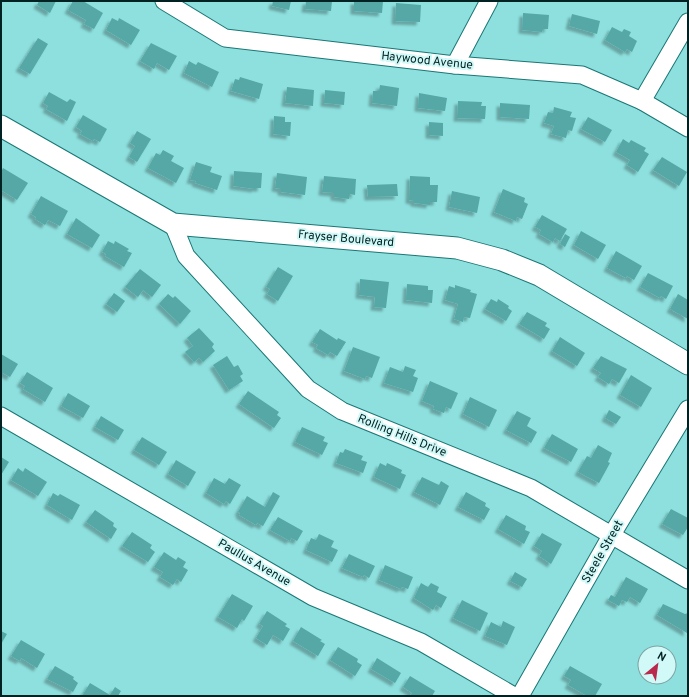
<svg xmlns="http://www.w3.org/2000/svg" width="689" height="697" font-family="Overpass,sans-serif">
<style>
.building{fill:#54a8a6;filter:url(#shadow)}
.lines{fill:none;stroke-linecap:round;stroke-linejoin:round}
.minor-casing{stroke:#1a7675;stroke-width:19}
.major-casing{stroke:#1a7675;stroke-width:23}
.minor{stroke:#fff;stroke-width:17}
.major{stroke:#fff;stroke-width:21}
.labels{text-anchor:middle;dominant-baseline:central;stroke-width:4;stroke-linejoin:round;paint-order:stroke}
.street-label{font-size:12px;fill:#022;stroke:#d1f9f7}
</style>
<defs>
<filter id="shadow"><feDropShadow dx="-3.5" dy="3.5" stdDeviation="1" flood-color="#0004"/></filter>
</defs>
<rect width="100%" height="100%" fill="#8de0de"/>
<!-- building -->
<g class="building">
<polygon points="39,1 56,1 50,13 37,5"/>
<polygon points="73,1 83,1 103,13 94,29 84,24 86,20 68,10"/>
<polygon points="273,1 291,1 289,10 272,6"/>
<polygon points="306,1 332,1 331,11 305,9"/>
<polygon points="354,1 383,1 382,13 354,11"/>
<polygon points="396,3 421,5 420,22 395,21"/>
<polygon points="523,13 549,15 548,29 543,29 542,32 522,30"/>
<polygon points="572,14 600,21 597,34 569,26"/>
<polygon points="112,18 118,21 119,18 140,30 131,45 106,30"/>
<polygon points="612,27 622,32 624,29 631,32 629,36 637,41 632,52 627,49 625,52 605,40"/>
<polygon points="38,38 48,44 30,74 19,68"/>
<polygon points="151,43 177,56 169,70 157,63 154,69 140,61"/>
<polygon points="189,61 196,65 198,62 219,72 212,87 184,73"/>
<polygon points="240,77 263,84 259,99 231,91 235,79 239,80"/>
<polygon points="380,85 399,88 397,106 372,103 373,91 379,91"/>
<polygon points="287,87 314,90 313,106 285,103"/>
<polygon points="325,90 345,92 344,105 324,103"/>
<polygon points="49,92 67,102 70,99 76,102 67,121 46,109 48,106 43,103"/>
<polygon points="419,93 447,98 445,111 418,108"/>
<polygon points="458,101 482,102 481,106 486,106 485,119 457,118"/>
<polygon points="500,103 530,105 529,119 500,117"/>
<polygon points="554,107 572,112 570,117 576,118 572,131 568,130 566,138 551,134 554,126 544,123 548,112 553,113"/>
<polygon points="83,115 107,129 100,142 94,139 93,141 80,134 82,131 76,127"/>
<polygon points="274,116 285,117 285,122 291,122 290,136 273,134"/>
<polygon points="588,117 612,130 605,142 581,129"/>
<polygon points="429,122 443,123 443,136 429,135"/>
<polygon points="137,131 151,139 137,162 129,157 135,146 130,143"/>
<polygon points="623,139 629,143 631,140 646,148 644,151 649,154 638,172 627,165 630,160 616,152"/>
<polygon points="163,150 174,156 171,161 184,168 176,183 148,168 156,153 160,155"/>
<polygon points="662,157 687,172 679,186 653,170"/>
<polygon points="196,162 212,167 210,172 222,176 217,190 195,183 196,181 190,180"/>
<polygon points="3,168 28,183 17,200 1,190 1,172"/>
<polygon points="234,171 262,173 261,188 255,188 255,189 233,186"/>
<polygon points="277,173 307,177 305,195 281,192 281,189 275,188"/>
<polygon points="324,176 356,179 355,195 350,194 349,199 334,197 334,193 322,192"/>
<polygon points="410,176 430,177 430,185 438,185 437,202 430,202 430,205 414,203 414,201 409,200"/>
<polygon points="397,184 398,196 368,197 367,185"/>
<polygon points="503,189 525,198 524,202 528,204 522,219 517,217 516,221 494,212"/>
<polygon points="452,191 480,197 477,213 449,207"/>
<polygon points="41,196 68,211 60,226 48,220 45,225 35,219 36,217 31,214"/>
<polygon points="542,215 567,229 560,241 555,238 553,242 539,234 541,230 535,227"/>
<polygon points="76,218 100,235 92,248 67,234"/>
<polygon points="581,231 606,245 598,259 574,245"/>
<polygon points="565,234 570,237 565,247 560,244"/>
<polygon points="108,241 114,244 115,241 129,249 127,251 132,253 124,267 105,256 106,254 102,252"/>
<polygon points="616,251 642,266 634,280 627,276 626,278 607,268"/>
<polygon points="278,267 293,276 278,301 267,294 270,289 266,287"/>
<polygon points="140,269 161,285 152,297 143,290 138,297 125,287"/>
<polygon points="648,273 673,286 666,299 661,296 660,298 640,287"/>
<polygon points="360,279 389,282 386,308 374,307 375,297 359,295"/>
<polygon points="407,284 428,286 428,290 433,290 432,303 406,300"/>
<polygon points="455,285 471,290 470,292 477,294 470,318 464,317 463,322 454,319 458,304 445,300 449,286 455,288"/>
<polygon points="114,293 125,301 117,312 106,304"/>
<polygon points="168,294 173,298 175,296 191,311 180,324 159,304"/>
<polygon points="678,294 688,300 688,319 670,309"/>
<polygon points="491,299 497,302 498,299 509,306 508,308 512,311 506,321 485,309"/>
<polygon points="527,312 547,323 545,326 550,329 544,339 519,324"/>
<polygon points="199,328 214,344 212,347 215,351 203,362 199,358 194,362 185,352 193,346 187,338"/>
<polygon points="320,329 337,340 338,338 346,342 337,356 330,352 328,355 316,348 318,345 312,342"/>
<polygon points="560,337 585,353 577,366 552,351"/>
<polygon points="353,347 380,357 372,378 366,376 365,379 344,371"/>
<polygon points="1,354 18,364 10,377 1,372"/>
<polygon points="227,356 234,367 238,365 243,374 240,376 243,381 229,390 213,365"/>
<polygon points="601,356 627,369 619,383 612,379 609,384 598,377 601,373 593,368"/>
<polygon points="405,366 416,370 413,376 418,378 413,392 384,383 390,367 403,372"/>
<polygon points="27,372 53,388 45,402 23,389 25,386 20,383"/>
<polygon points="631,375 652,388 641,407 620,395"/>
<polygon points="430,381 458,393 451,409 446,407 444,413 433,409 434,406 422,401"/>
<polygon points="248,391 279,412 277,415 281,418 274,428 239,404"/>
<polygon points="68,393 90,406 83,418 61,406"/>
<polygon points="470,397 497,410 489,427 463,414"/>
<polygon points="609,410 621,417 616,424 605,418"/>
<polygon points="517,411 531,418 527,426 537,432 531,443 506,430"/>
<polygon points="101,416 124,430 118,440 95,427"/>
<polygon points="302,427 325,437 323,441 328,443 322,455 295,442"/>
<polygon points="552,434 578,449 571,462 544,448"/>
<polygon points="142,437 167,452 159,465 134,450"/>
<polygon points="598,445 612,453 608,462 610,463 599,483 578,472 587,456 591,458"/>
<polygon points="345,449 363,456 361,460 367,462 363,473 336,463 340,452 343,453"/>
<polygon points="1,457 9,462 1,475"/>
<polygon points="176,460 196,472 188,486 168,474"/>
<polygon points="380,463 386,466 387,463 402,470 401,473 406,475 400,489 374,477"/>
<polygon points="18,468 23,472 25,468 47,482 38,496 11,480"/>
<polygon points="422,477 439,485 441,481 449,486 440,505 414,492"/>
<polygon points="214,478 225,484 229,478 241,485 230,504 226,501 224,504 206,493"/>
<polygon points="273,492 280,496 263,526 257,523 256,525 239,515 240,513 238,512 247,496 265,507"/>
<polygon points="466,492 486,503 485,506 490,509 484,520 458,507"/>
<polygon points="53,493 58,496 60,494 80,505 72,520 47,505"/>
<polygon points="671,509 688,518 688,527 683,535 662,524"/>
<polygon points="95,510 114,523 113,526 117,529 111,539 86,522"/>
<polygon points="506,515 526,526 525,530 530,532 524,544 498,529"/>
<polygon points="278,517 303,531 297,541 291,538 290,541 270,530"/>
<polygon points="132,532 152,545 150,548 155,552 148,562 122,546"/>
<polygon points="542,533 562,544 551,564 539,556 542,551 534,546"/>
<polygon points="319,534 334,541 331,547 338,550 332,562 306,550 311,538 316,540"/>
<polygon points="164,552 176,560 178,557 186,562 183,567 188,570 181,582 177,579 173,585 160,577 163,572 154,567"/>
<polygon points="349,554 375,566 369,578 364,575 363,577 342,568"/>
<polygon points="385,565 413,577 408,589 402,587 401,589 379,580"/>
<polygon points="515,572 527,579 522,587 510,581"/>
<polygon points="626,577 648,589 640,603 630,597 627,602 622,600 619,606 608,600 611,595 615,597"/>
<polygon points="421,583 428,587 431,583 439,587 437,592 447,597 441,608 436,605 433,610 414,598"/>
<polygon points="232,594 253,606 244,621 242,619 237,628 218,617"/>
<polygon points="462,600 488,613 480,631 453,618"/>
<polygon points="663,604 685,614 688,613 687,633 657,615"/>
<polygon points="267,611 287,624 285,626 290,629 283,641 273,635 267,645 256,638 263,626 259,624"/>
<polygon points="503,621 515,627 507,645 485,636 491,622 501,627"/>
<polygon points="301,627 322,640 320,641 325,644 318,656 293,641"/>
<polygon points="1,631 7,634 1,644"/>
<polygon points="21,640 45,654 37,668 21,658 20,661 11,656"/>
<polygon points="338,647 358,659 357,662 362,665 355,676 330,660"/>
<polygon points="377,658 401,673 395,683 371,669"/>
<polygon points="55,666 74,677 73,679 78,683 73,692 47,679"/>
<polygon points="570,666 602,684 595,696 587,696 568,685 571,680 564,676"/>
<polygon points="410,676 435,691 432,696 410,696 412,693 403,687"/>
<polygon points="90,683 110,695 115,687 121,691 118,696 82,696"/>
</g>
<g class="lines">
<!-- minor casing -->
<g class="minor-casing">
<g id="minor">
<polyline points="164,1 225,38 455,65 582,75 642,101 688,128"/>
<polyline points="455,65 489,1"/>
<polyline points="642,101 688,22"/>
<polyline points="173,224 186,256 308,389 342,411 531,488 688,580"/>
<polyline points="1,416 313,597 421,642 514,696"/>
<polyline points="520,696 611,536 688,409"/>
</g>
</g>
<!-- major casing -->
<g class="major-casing">
<polyline id="major" points="1,126 173,224 457,248 502,260 539,275 688,364"/>
</g>
<!-- minor -->
<use href="#minor" class="minor"/>
<!-- major -->
<use href="#major" class="major"/>
</g>
<g class="labels">
<!-- street labels -->
<g class="street-label">
<text transform="translate(427 61) rotate(6)">Haywood Avenue</text>
<text transform="translate(346 239) rotate(5)">Frayser Boulevard</text>
<text transform="translate(402 436) rotate(22)">Rolling Hills Drive</text>
<text transform="translate(603 552) rotate(-60)">Steele Street</text>
<text transform="translate(254 563) rotate(30)">Paullus Avenue</text>
</g>
</g>
<!-- border -->
<rect width="689" height="697" fill="none" stroke="#002222" stroke-width="4"/>
<!-- north arrow -->
<g transform="translate(657 665) rotate(29)"><circle r="19" fill="#d1f9f7" stroke="#7da3a2"/>
<path d="M0-3L7 15L0 10L-7 15Z" fill="#ba294b"/>
<text y="-6" font-size="11" font-weight="bold" text-anchor="middle" fill="#002222">N</text>
</g>
</svg>
